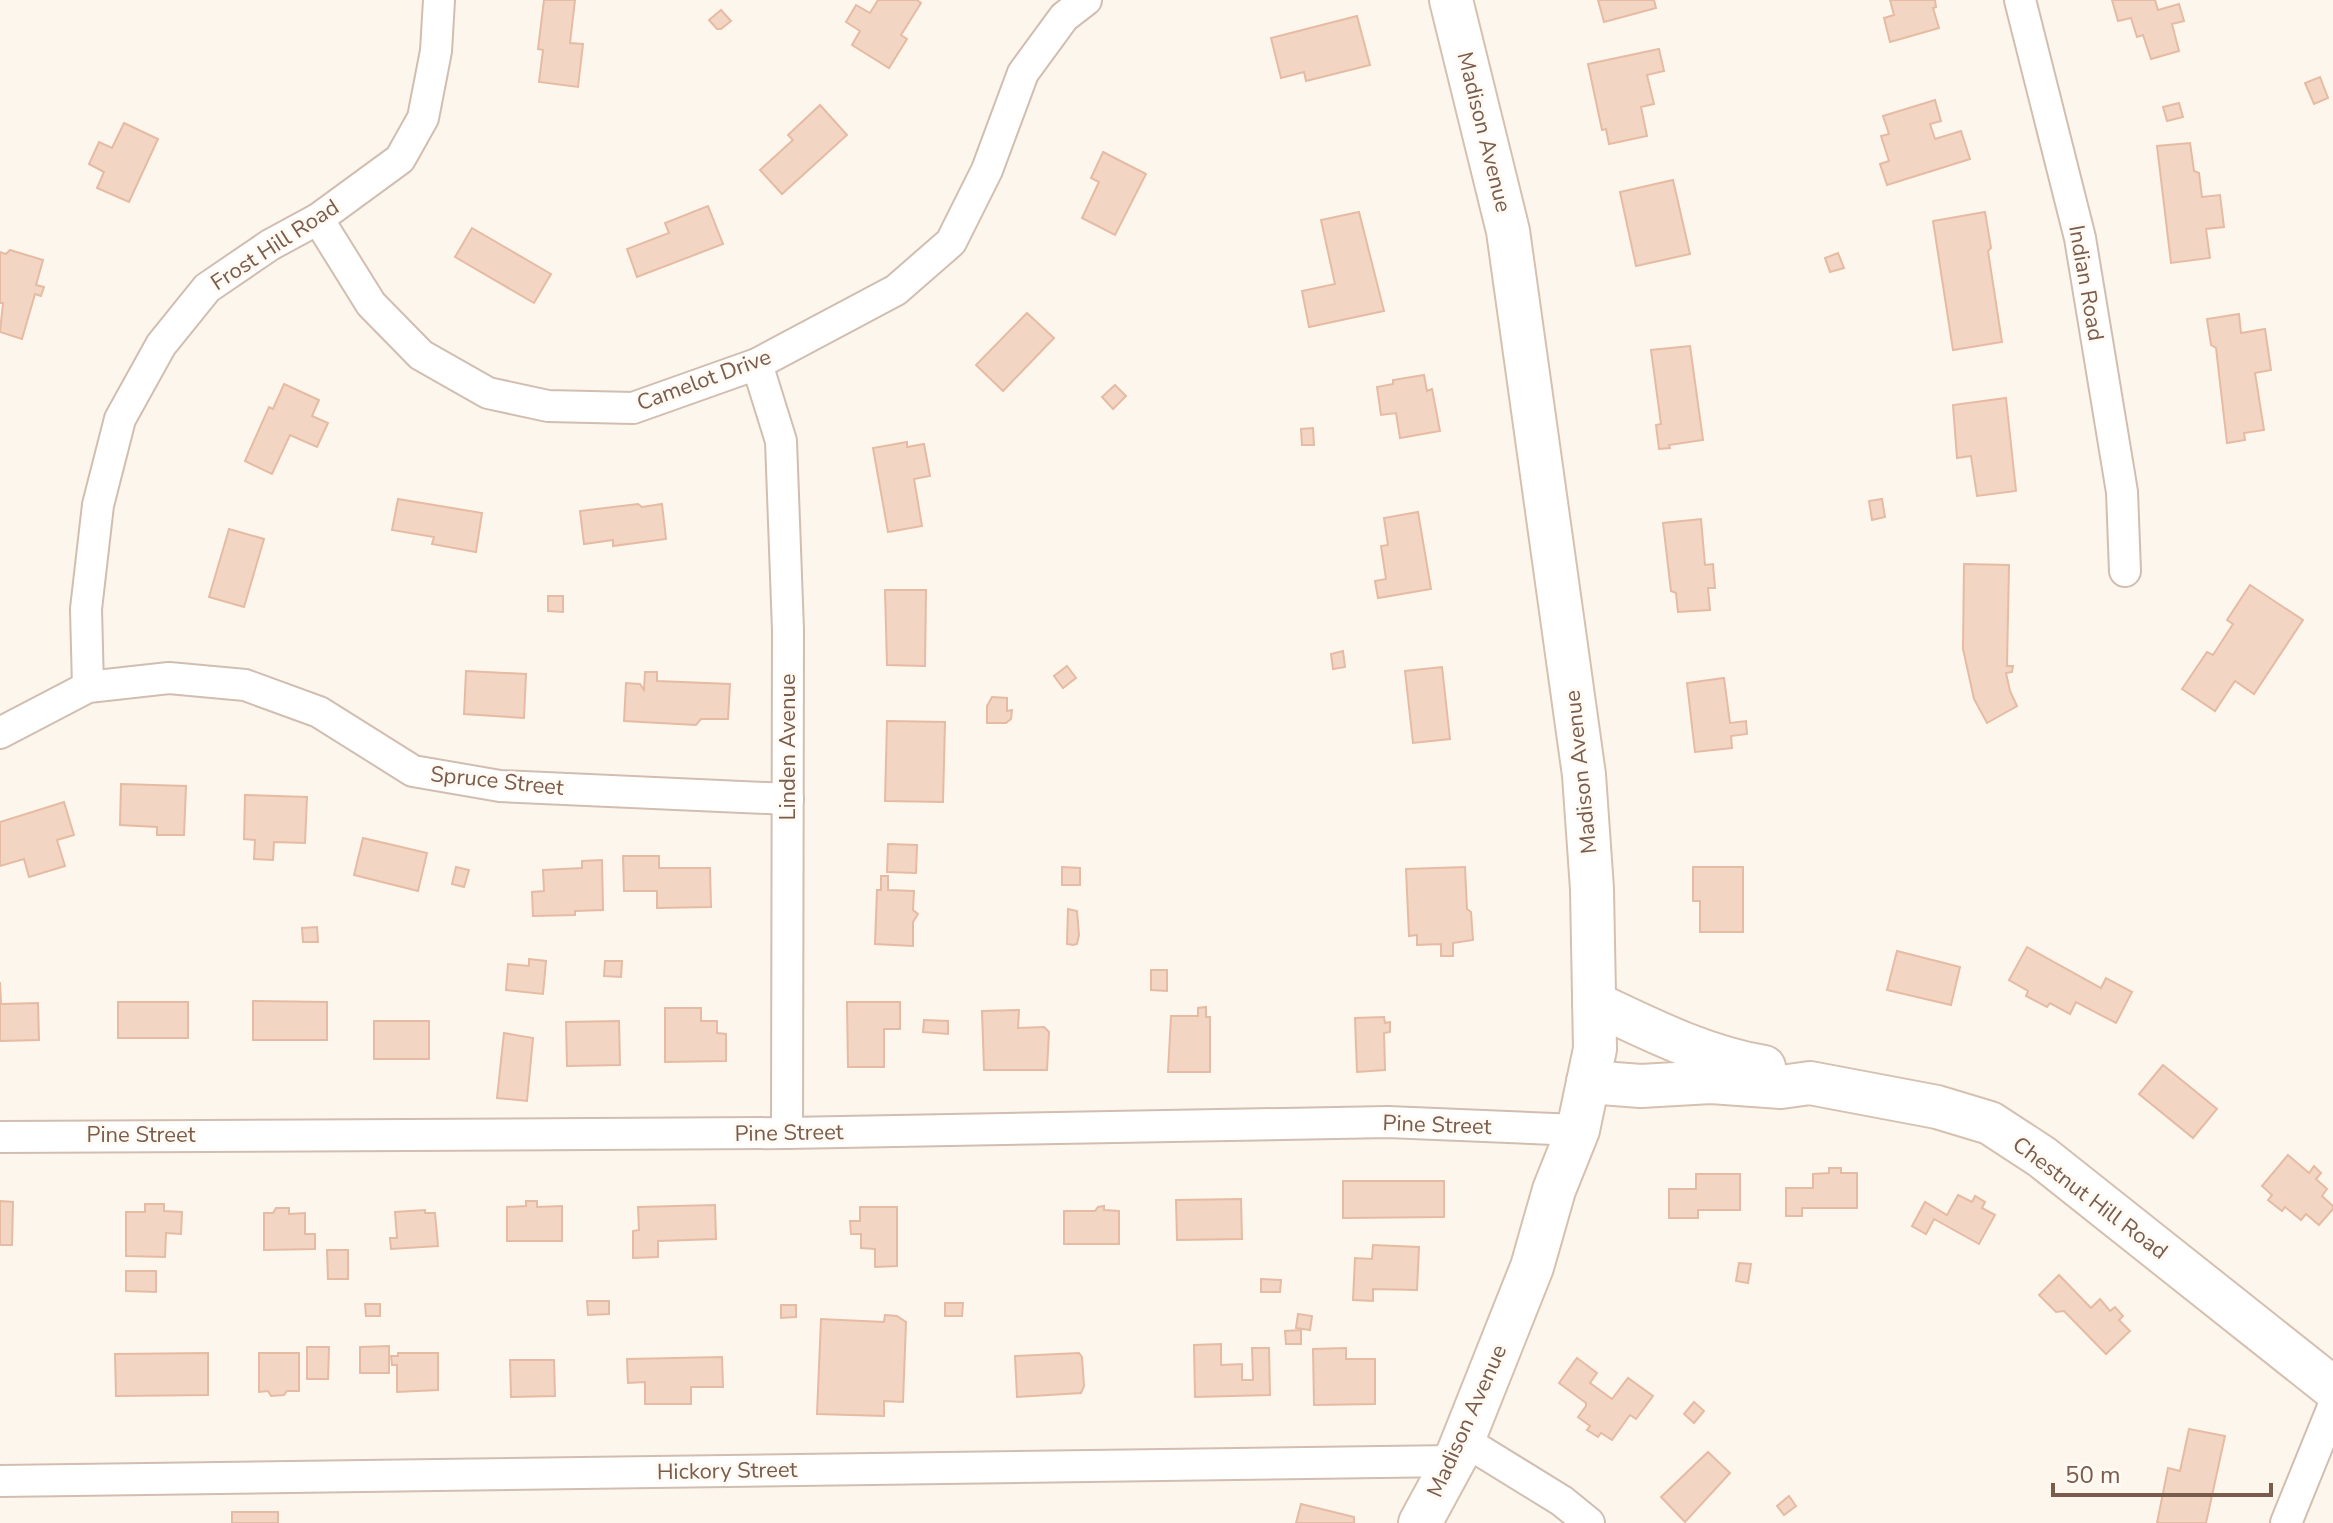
<svg xmlns="http://www.w3.org/2000/svg" width="2333" height="1523" font-family="'Nunito Sans',sans-serif">
<style>
.building{fill:#f3d5c3;stroke:#e6bba3;stroke-width:2}
.lines{fill:none;stroke-linecap:round;stroke-linejoin:round}
.street-casing{stroke:#d1beb0;stroke-width:34}
.secondary-casing{stroke:#d6c0b0;stroke-width:46}
.street{stroke:#fff;stroke-width:30}
.secondary{stroke:#fff;stroke-width:42}
.labels{text-anchor:middle;dominant-baseline:central;stroke-width:6;stroke-linejoin:round;paint-order:stroke}
.street-label{font-size:22px;fill:#7a5c4d;stroke:#fffaf3}
</style>
<rect width="100%" height="100%" fill="#fdf6ec"/>
<!-- building -->
<g class="building">
<polygon points="544,0 575,0 570,43 583,44 578,87 539,82 543,50 538,49"/>
<polygon points="878,0 917,0 921,3 901,35 907,39 889,68 852,45 860,31 846,22 856,5 870,13"/>
<polygon points="1598,0 1654,0 1656,8 1604,22"/>
<polygon points="1890,0 1935,0 1936,7 1933,8 1939,28 1890,42 1884,18 1894,15"/>
<polygon points="2112,0 2155,0 2158,10 2179,4 2184,21 2172,24 2179,51 2151,59 2143,35 2137,37 2131,18 2118,21"/>
<polygon points="721,10 731,21 721,29 717,29 709,20"/>
<polygon points="1357,16 1370,65 1306,81 1304,72 1281,78 1271,38"/>
<polygon points="1659,49 1664,71 1647,75 1654,104 1641,107 1647,136 1609,144 1606,129 1602,130 1588,64"/>
<polygon points="2320,77 2328,98 2314,104 2305,83"/>
<polygon points="1935,100 1941,121 1930,124 1935,139 1961,131 1970,159 1887,185 1880,164 1889,161 1881,136 1889,134 1883,116"/>
<polygon points="2179,103 2183,117 2167,121 2163,107"/>
<polygon points="820,105 847,135 782,194 760,170 793,140 788,135"/>
<polygon points="124,123 158,139 129,202 97,188 104,172 89,164 99,142 112,148"/>
<polygon points="2190,143 2194,171 2199,173 2202,197 2220,195 2224,227 2206,229 2210,258 2171,263 2157,146"/>
<polygon points="1103,152 1146,174 1115,235 1082,218 1099,182 1091,178"/>
<polygon points="1673,180 1690,254 1636,266 1620,192"/>
<polygon points="708,206 723,244 637,277 627,249 669,233 665,223"/>
<polygon points="1359,212 1384,311 1309,327 1302,291 1335,284 1321,220"/>
<polygon points="1985,212 1991,248 1988,251 2002,342 1953,350 1933,221"/>
<polygon points="472,228 551,274 534,303 455,257"/>
<polygon points="10,250 43,260 36,285 44,287 41,296 35,294 22,339 0,332 3,303 0,303 0,252 6,254"/>
<polygon points="1838,253 1844,268 1830,272 1825,258"/>
<polygon points="1027,313 1054,338 1003,391 976,365"/>
<polygon points="2239,314 2241,333 2265,329 2271,370 2255,373 2264,430 2244,433 2245,440 2227,443 2216,348 2211,345 2207,319"/>
<polygon points="1690,346 1703,440 1669,445 1670,448 1659,449 1656,425 1661,424 1651,350"/>
<polygon points="1424,375 1427,391 1432,389 1440,431 1400,438 1396,413 1381,415 1377,387 1393,384 1393,380"/>
<polygon points="284,384 319,400 312,416 328,423 317,447 290,435 272,474 245,461 269,407 273,409"/>
<polygon points="1115,385 1126,396 1113,409 1102,397"/>
<polygon points="2006,398 2016,491 1977,496 1971,456 1957,458 1953,405"/>
<polygon points="1313,428 1314,445 1302,445 1301,429"/>
<polygon points="907,442 907,447 924,444 930,476 914,479 922,526 888,532 873,448"/>
<polygon points="398,499 482,513 476,552 432,544 434,537 392,530"/>
<polygon points="1882,499 1885,517 1872,520 1869,501"/>
<polygon points="638,504 642,507 662,504 666,539 613,546 613,540 584,544 580,511"/>
<polygon points="1418,512 1431,589 1378,598 1375,581 1386,579 1381,546 1388,545 1384,518"/>
<polygon points="1701,519 1705,565 1713,564 1715,588 1708,588 1710,610 1678,612 1676,593 1671,591 1663,523"/>
<polygon points="229,529 264,539 244,607 209,597"/>
<polygon points="1964,564 2009,565 2007,666 2013,666 2012,672 2006,673 2010,691 2017,706 1987,723 1974,699 1963,649"/>
<polygon points="2250,585 2303,620 2254,694 2235,681 2215,711 2182,689 2207,652 2213,655 2233,624 2227,620"/>
<polygon points="885,590 926,590 925,666 887,665"/>
<polygon points="548,596 563,596 563,612 548,611"/>
<polygon points="1343,651 1345,667 1333,669 1331,654"/>
<polygon points="1067,666 1076,678 1063,688 1054,676"/>
<polygon points="1442,667 1450,739 1413,743 1405,671"/>
<polygon points="466,671 526,674 524,718 464,714"/>
<polygon points="645,672 657,672 657,681 730,684 728,719 701,719 696,725 624,721 626,683 640,684 644,690"/>
<polygon points="1724,678 1730,723 1746,721 1747,734 1731,736 1732,748 1695,752 1687,683"/>
<polygon points="992,697 1007,698 1007,711 1012,710 1011,719 1006,723 987,723 987,706"/>
<polygon points="887,721 945,722 943,802 885,801"/>
<polygon points="121,784 186,786 184,835 157,835 157,827 120,825"/>
<polygon points="245,795 307,797 305,843 274,842 273,860 254,859 255,840 244,839"/>
<polygon points="64,802 74,835 57,840 65,866 29,877 24,859 0,866 0,822"/>
<polygon points="363,838 427,853 418,891 354,875"/>
<polygon points="888,844 917,845 916,873 887,872"/>
<polygon points="623,856 659,856 659,868 710,868 711,907 657,908 657,891 624,891"/>
<polygon points="602,860 603,910 575,911 575,915 533,916 532,892 544,891 543,870 582,868 582,861"/>
<polygon points="456,867 469,870 464,887 452,884"/>
<polygon points="1062,867 1080,868 1080,885 1062,885"/>
<polygon points="1465,867 1467,909 1471,912 1473,940 1453,943 1453,956 1441,956 1441,944 1417,945 1417,935 1409,936 1406,869"/>
<polygon points="1693,867 1743,867 1743,932 1700,932 1700,901 1693,901"/>
<polygon points="881,876 888,876 888,890 914,891 913,910 918,914 913,922 913,946 875,944 877,890 881,890"/>
<polygon points="1068,909 1077,911 1079,935 1077,944 1073,945 1067,944"/>
<polygon points="317,927 318,942 303,942 302,928"/>
<polygon points="2027,947 2101,988 2106,978 2132,992 2116,1023 2076,1002 2070,1014 2050,1003 2047,1007 2026,996 2028,991 2009,980"/>
<polygon points="1897,951 1960,967 1951,1005 1887,990"/>
<polygon points="529,959 546,961 543,994 506,990 508,964 529,966"/>
<polygon points="605,961 622,961 621,977 604,976"/>
<polygon points="1151,970 1167,970 1167,991 1151,990"/>
<polygon points="0,982 1,1004 38,1003 39,1040 0,1041"/>
<polygon points="253,1001 327,1002 327,1040 253,1040"/>
<rect x="118" y="1002" width="70" height="36"/>
<polygon points="847,1002 900,1002 900,1029 884,1029 884,1067 848,1067"/>
<polygon points="1206,1007 1206,1017 1210,1017 1210,1072 1168,1072 1171,1016 1198,1016 1198,1008"/>
<polygon points="665,1008 701,1008 701,1021 717,1021 717,1033 726,1034 726,1061 665,1062"/>
<polygon points="1019,1010 1018,1028 1044,1027 1049,1032 1047,1070 984,1070 982,1011"/>
<polygon points="1384,1017 1385,1023 1390,1022 1390,1032 1384,1033 1385,1070 1357,1072 1355,1018"/>
<polygon points="924,1020 948,1021 948,1034 923,1032"/>
<rect x="374" y="1021" width="55" height="38"/>
<polygon points="619,1021 620,1065 567,1066 566,1022"/>
<polygon points="504,1033 533,1038 527,1101 497,1098"/>
<polygon points="2163,1065 2217,1109 2193,1138 2139,1094"/>
<polygon points="2288,1155 2309,1173 2314,1166 2321,1173 2316,1179 2327,1189 2322,1196 2333,1206 2333,1209 2319,1225 2306,1214 2301,1220 2285,1207 2282,1211 2268,1200 2272,1195 2262,1186"/>
<polygon points="1829,1168 1841,1168 1841,1173 1857,1173 1857,1208 1802,1208 1802,1216 1786,1216 1786,1188 1813,1188 1813,1174 1829,1173"/>
<polygon points="1696,1174 1740,1174 1740,1210 1698,1210 1698,1218 1669,1218 1669,1189 1696,1189"/>
<polygon points="1343,1181 1444,1181 1444,1217 1343,1218"/>
<polygon points="1958,1195 1972,1202 1975,1196 1985,1202 1982,1208 1995,1215 1979,1244 1934,1219 1926,1234 1912,1226 1925,1202 1947,1215"/>
<polygon points="1241,1199 1242,1239 1177,1240 1176,1200"/>
<polygon points="0,1201 13,1202 12,1245 0,1245"/>
<polygon points="526,1201 537,1201 537,1207 562,1206 562,1241 507,1241 507,1207 526,1206"/>
<polygon points="145,1204 164,1204 164,1211 182,1212 181,1234 166,1233 165,1257 126,1256 126,1212 145,1212"/>
<polygon points="715,1205 716,1239 658,1241 658,1257 633,1258 633,1231 639,1230 638,1207"/>
<polygon points="1104,1206 1104,1210 1119,1211 1119,1244 1064,1244 1064,1211 1095,1211 1098,1207"/>
<polygon points="860,1207 897,1207 897,1266 875,1267 875,1249 861,1248 861,1234 851,1234 850,1221 860,1221"/>
<polygon points="276,1208 289,1208 289,1214 305,1213 305,1234 315,1234 315,1249 264,1250 264,1213 273,1213"/>
<polygon points="425,1210 425,1213 435,1213 438,1246 391,1249 390,1238 397,1238 395,1212"/>
<polygon points="1373,1245 1419,1247 1417,1290 1373,1289 1373,1301 1353,1300 1355,1258 1372,1259"/>
<polygon points="327,1250 348,1250 348,1279 328,1279"/>
<polygon points="1739,1263 1751,1264 1748,1283 1736,1281"/>
<polygon points="126,1271 156,1271 156,1292 126,1291"/>
<polygon points="2059,1275 2091,1308 2100,1299 2110,1311 2115,1307 2123,1316 2119,1320 2130,1331 2106,1354 2064,1311 2056,1312 2039,1295"/>
<polygon points="1261,1279 1281,1280 1280,1292 1261,1292"/>
<polygon points="587,1301 609,1301 609,1314 588,1315"/>
<polygon points="945,1303 963,1303 962,1316 945,1316"/>
<polygon points="365,1304 380,1304 380,1316 366,1316"/>
<polygon points="781,1305 796,1305 796,1317 781,1318"/>
<polygon points="1298,1314 1312,1316 1310,1330 1296,1328"/>
<polygon points="885,1315 897,1316 906,1322 903,1402 884,1401 884,1416 817,1414 821,1319 884,1322"/>
<polygon points="1301,1330 1301,1344 1286,1344 1285,1331"/>
<polygon points="1221,1344 1221,1365 1242,1364 1242,1380 1253,1380 1252,1348 1269,1348 1270,1395 1195,1397 1194,1345"/>
<polygon points="389,1346 389,1373 360,1373 360,1347"/>
<polygon points="307,1347 329,1347 328,1379 307,1379"/>
<polygon points="1346,1348 1346,1359 1375,1359 1375,1404 1314,1405 1313,1349"/>
<polygon points="208,1353 208,1395 116,1396 115,1354"/>
<polygon points="259,1353 299,1353 299,1391 287,1391 284,1395 271,1396 268,1391 259,1392"/>
<polygon points="398,1353 438,1353 438,1390 397,1392 397,1365 392,1365 391,1356 398,1356"/>
<polygon points="1079,1353 1082,1357 1084,1386 1081,1393 1017,1397 1015,1356"/>
<polygon points="722,1357 723,1387 691,1387 691,1404 645,1404 645,1382 628,1383 627,1359"/>
<polygon points="1577,1358 1597,1373 1590,1383 1612,1399 1628,1378 1653,1396 1636,1419 1630,1415 1612,1440 1601,1433 1598,1437 1587,1430 1590,1426 1578,1417 1586,1406 1586,1403 1559,1383"/>
<polygon points="510,1360 554,1360 555,1396 511,1397"/>
<polygon points="1694,1402 1704,1411 1694,1423 1684,1414"/>
<polygon points="2189,1429 2225,1436 2206,1523 2157,1523 2168,1468 2180,1471"/>
<polygon points="1708,1452 1730,1473 1685,1522 1661,1497"/>
<polygon points="1789,1496 1796,1506 1784,1515 1777,1506"/>
<polygon points="1301,1504 1354,1517 1354,1523 1296,1523"/>
<rect x="232" y="1512" width="46" height="11"/>
</g>
<g class="lines">
<!-- street casing -->
<g class="street-casing">
<g id="street">
<polyline points="2020,0 2080,238 2122,492 2125,571"/>
<polyline points="318,219 371,304 421,355 488,393 548,406 633,408 757,364 896,290 951,242 987,170 1023,73 1064,17 1086,0"/>
<polyline points="757,364 781,441 788,630 787,1133"/>
<polyline points="88,687 86,609 98,505 120,419 161,345 207,288 270,245 318,219 400,159 423,118 436,51 439,0"/>
<polyline points="0,733 88,687 169,678 245,685 319,712 413,771 500,786 788,799"/>
<polyline points="0,1137 787,1133 1388,1122 1578,1130"/>
<polyline points="1463,1440 1562,1501 1589,1523"/>
<polyline points="0,1481 1454,1461"/>
<polyline points="2286,1523 2333,1407"/>
</g>
</g>
<!-- secondary casing -->
<g class="secondary-casing">
<g id="secondary">
<path d="M1594 1003C1649 1029 1704 1057 1764 1067"/>
<polyline points="1588,1082 1641,1086 1711,1082 1781,1087 1810,1083 1937,1107 1990,1123 2042,1157 2333,1388"/>
<polyline points="1420,1523 1458,1453 1532,1267 1554,1190 1578,1130 1595,1049 1592,889 1584,775 1508,231 1451,0"/>
</g>
</g>
<!-- street -->
<use href="#street" class="street"/>
<!-- secondary -->
<use href="#secondary" class="secondary"/>
</g>
<g class="labels">
<!-- street labels -->
<g class="street-label">
<text transform="translate(1484 132) rotate(76)">Madison Avenue</text>
<text transform="translate(275 245) rotate(-33)">Frost Hill Road</text>
<text transform="translate(2086 283) rotate(80)">Indian Road</text>
<text transform="translate(704 380) rotate(-20)">Camelot Drive</text>
<text transform="translate(788 747) rotate(-90)">Linden Avenue</text>
<text transform="translate(1581 772) rotate(-96)">Madison Avenue</text>
<text transform="translate(497 781) rotate(6)">Spruce Street</text>
<text transform="translate(1437 1125) rotate(2)">Pine Street</text>
<text transform="translate(789 1133) rotate(-1)">Pine Street</text>
<text x="141" y="1135">Pine Street</text>
<text transform="translate(2090 1198) rotate(37)">Chestnut Hill Road</text>
<text transform="translate(1467 1421) rotate(-66)">Madison Avenue</text>
<text transform="translate(727 1471) rotate(-1)">Hickory Street</text>
</g>
</g>
<!-- scale -->
<path d="M2053 1483v12h218v-12" fill="none" stroke="#7a5c4d" stroke-width="4"/>
<text x="2065" y="1483" font-size="24" fill="#7a5c4d" stroke="#fffaf3" stroke-width="6" paint-order="stroke">50 m</text>
</svg>
